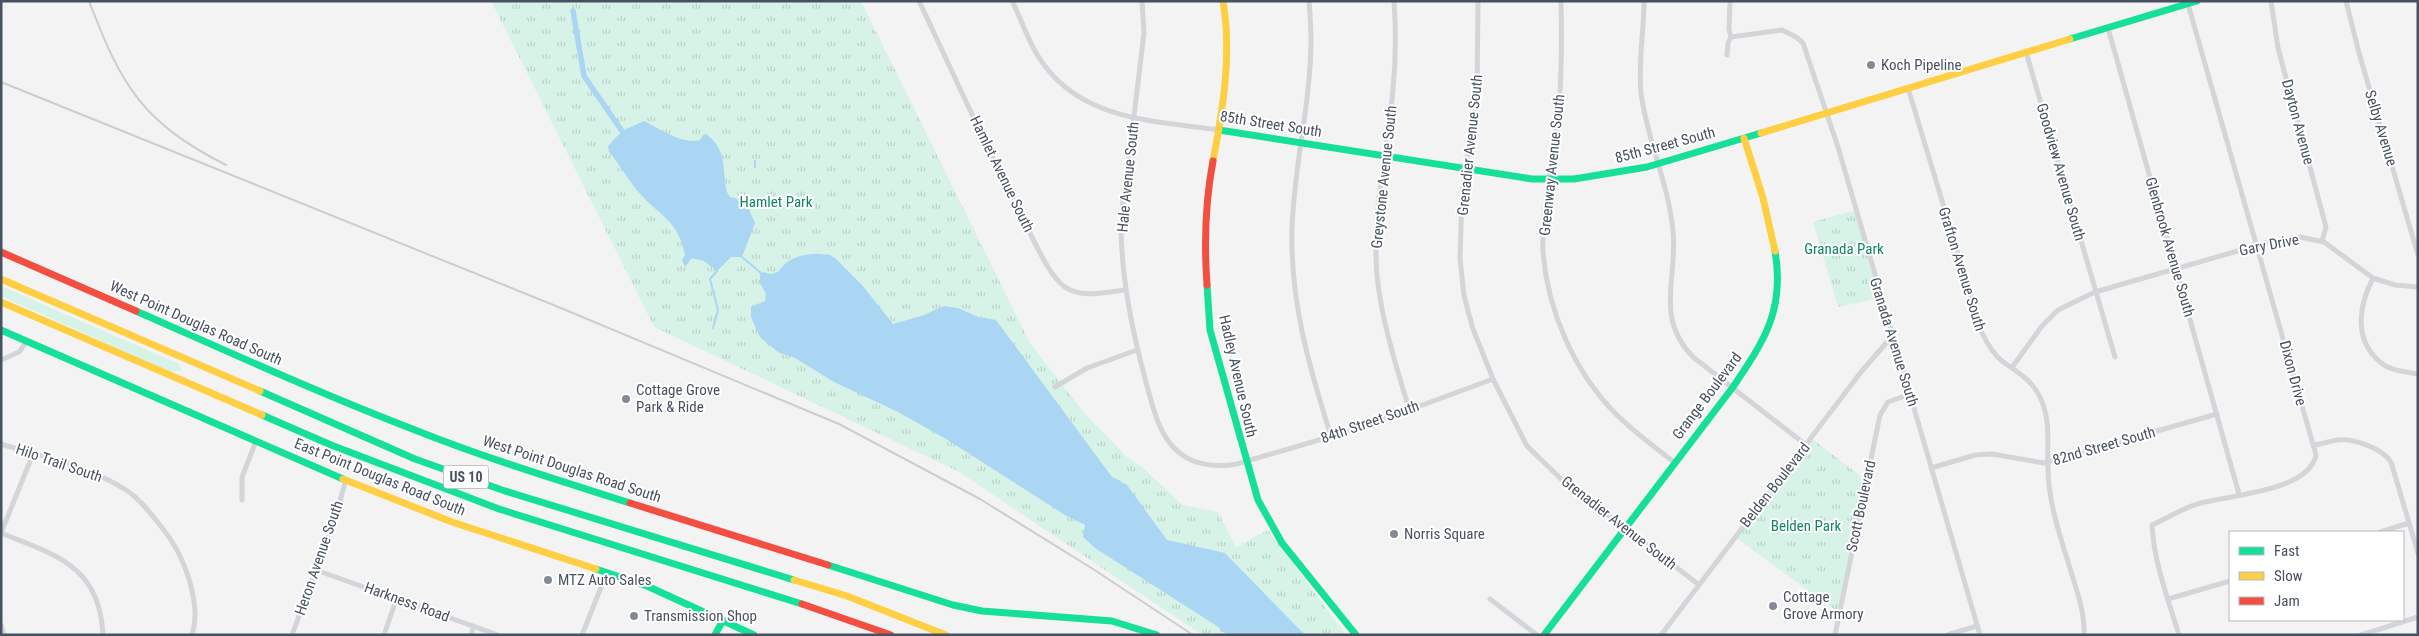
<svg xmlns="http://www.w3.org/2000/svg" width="2419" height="636" font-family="'Roboto Condensed',sans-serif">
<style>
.grass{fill:#d7f3e7}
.park{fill:url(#park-tufts)}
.water{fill:#aad6f3}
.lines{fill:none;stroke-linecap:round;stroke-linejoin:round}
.stream{stroke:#aad6f3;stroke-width:2}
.canal{stroke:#aad6f3;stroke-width:5.5}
.street{stroke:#d4d5d9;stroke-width:5}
.fast{stroke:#16e098;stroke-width:7}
.slow{stroke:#ffcf43;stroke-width:7}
.jam{stroke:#f24e42;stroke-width:7}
.rail{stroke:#cccdcf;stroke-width:2}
.poi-dot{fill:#848a95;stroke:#fff;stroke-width:2}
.labels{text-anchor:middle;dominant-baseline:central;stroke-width:4;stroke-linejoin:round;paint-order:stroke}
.shield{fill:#fff;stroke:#7f8591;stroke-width:1}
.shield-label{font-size:14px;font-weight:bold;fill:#485162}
.poi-label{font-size:15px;fill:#485162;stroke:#fff;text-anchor:start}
.street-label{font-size:15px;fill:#485162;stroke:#fff}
.park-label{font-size:15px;fill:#118561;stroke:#fff}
</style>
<defs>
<pattern id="park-tufts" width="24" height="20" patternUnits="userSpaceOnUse" patternTransform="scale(1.25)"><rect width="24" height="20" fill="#d7f3e7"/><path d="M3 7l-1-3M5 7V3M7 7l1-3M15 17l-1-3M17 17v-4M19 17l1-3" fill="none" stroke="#bad2c9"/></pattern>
</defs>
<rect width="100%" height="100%" fill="#f4f3f3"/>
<!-- grass -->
<polygon class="grass" points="1,286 179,364 182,371 169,371 1,296"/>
<!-- park -->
<g class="park">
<polygon points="491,1 861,1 1030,343 1085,414 1127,457 1142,467 1183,505 1218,512 1236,547 1268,530 1346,635 1202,635 959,472 654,327"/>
<polygon points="1856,210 1881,298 1838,307 1813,222"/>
<polygon points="1811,438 1867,481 1839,613 1735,537"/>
</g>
<!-- water -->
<g class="water">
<path d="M644 121C660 129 683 145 700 140L703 135 706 134C728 150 722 171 727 192L730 197 735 198 748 207 755 223 742 257H731L717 271 704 261 692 258 685 267 682 260 685 255C678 221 663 218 642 196 629 182 621 166 609 152L608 146 622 131Z"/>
<path d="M819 254 830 255 836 259 862 285 893 324 924 315 944 306 958 308 978 317 996 320 1112 477 1127 485 1167 540 1225 553 1305 635H1230L1220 631V628L1095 548 1083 537 1085 525 1065 515 946 439 898 412 834 382 795 358 778 352 760 337 751 317V307L765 301 766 294 760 283V274L764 272 770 274 778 272C789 257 801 254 819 254Z"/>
</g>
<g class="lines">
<!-- stream -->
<g class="stream">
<polyline points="755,167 755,161"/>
<polyline points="742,257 761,273"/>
<polyline points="713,328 718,310 710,279 717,271"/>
</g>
<!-- canal -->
<polyline class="canal" points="573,11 584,76 622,131"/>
<!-- street -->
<g class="street">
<path d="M919 1C954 75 988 151 1025 223 1035 242 1049 276 1065 287 1082 299 1106 292 1125 290"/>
<path d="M1012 1C1023 23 1030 47 1045 66 1086 121 1157 121 1219 130"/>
<path d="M1142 1 1144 33C1139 74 1134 116 1129 157 1126 181 1121 205 1121 229 1122 283 1133 334 1147 386 1153 407 1158 431 1174 448 1190 465 1215 468 1237 464L1363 427 1493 379"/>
<path d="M1309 1C1310 14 1311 27 1311 39 1311 102 1294 165 1292 228 1290 301 1309 367 1331 436"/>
<path d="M1394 1C1396 30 1396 59 1393 88 1389 144 1375 198 1376 254 1376 304 1395 362 1409 409"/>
<polyline points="1478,1 1477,93 1462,194 1460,258 1464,296 1473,329 1493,379 1527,446 1561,479 1698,584"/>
<path d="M1561 1C1562 43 1562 85 1557 126 1553 167 1541 209 1543 251 1547 309 1574 372 1616 414 1634 432 1654 447 1674 462"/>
<path d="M1644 1C1644 31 1638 63 1641 93 1647 140 1669 185 1673 231 1678 278 1654 317 1693 357L1806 445"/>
<polyline points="1730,1 1729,29 1731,37 1782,30 1796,37 1803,43 1838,147 1980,635"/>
<polyline points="2271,1 2278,48 2326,227 2322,241"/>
<polyline points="2346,1 2359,53 2418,255"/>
<polyline points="2108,28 2239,494"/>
<polyline points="2026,52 2115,357"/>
<polyline points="1727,55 1728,43 1731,37"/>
<path d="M1908 88 1982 333C1987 343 1993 354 2002 361 2016 371 2032 380 2040 397 2051 419 2047 444 2048 468 2048 504 2062 541 2072 575 2078 594 2085 615 2084 635"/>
<path d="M2373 278C2358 307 2353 343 2384 365 2392 371 2408 372 2418 374"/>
<polyline points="1,360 19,352 27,341"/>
<polyline points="2013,366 2042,326 2058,310 2095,292 2269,242 2300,237 2324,242 2373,278 2395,285 2418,287"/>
<polyline points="1055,387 1087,368 1137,350"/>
<path d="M1 444C43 457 89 466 126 490 140 499 150 513 160 525 174 542 183 559 189 579 194 597 198 616 192 635"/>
<path d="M2314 445C2322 444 2330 441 2338 440 2354 438 2383 449 2391 462L2418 553"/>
<polyline points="1931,468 1975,455 1992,454 2044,463 2217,414"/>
<polyline points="242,500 242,477 256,441"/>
<polyline points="2380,532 2409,523"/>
<path d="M1 533C56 555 100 566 103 635"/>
<polyline points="1,533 33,454"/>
<polyline points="316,570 498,635"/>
<polyline points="1490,599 1537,635"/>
<polyline points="2168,599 2230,581"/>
<polyline points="1,625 4,635"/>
<polyline points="292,635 334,521 346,480"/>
<polyline points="384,635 396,600"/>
<polyline points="471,635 474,626"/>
<polyline points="582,635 607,572"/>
<polyline points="1661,635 1861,372 1887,342 1893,338"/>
<polyline points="1835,635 1880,415 1888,402 1910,394"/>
<polyline points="1947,635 1977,626"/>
<path d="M2179 635C2168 599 2154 563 2152 525 2168 518 2184 507 2201 503 2231 495 2309 491 2316 455L2188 4"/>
<polyline points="2361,635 2418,617"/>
</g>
<!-- fast -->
<g class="fast">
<polyline points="2070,39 2197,1"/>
<polyline points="1219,130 1532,179 1574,179 1647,167 1761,133"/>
<polyline points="1207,285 1210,330 1258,500 1282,543 1356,635"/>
<path d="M136 311C229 352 321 394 415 430 485 458 558 480 630 503"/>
<polyline points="1,330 343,479"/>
<polyline points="260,391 415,459 502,490 794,580"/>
<polyline points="262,415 331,445 499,509 802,604"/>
<polyline points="828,565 953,605 982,611 1112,621 1157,635"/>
<polyline points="596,569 647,586 754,635"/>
<polyline points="715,635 723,620"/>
<path d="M1544 635 1733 387C1765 340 1785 309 1775 251"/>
</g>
<!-- slow -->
<g class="slow">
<polyline points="1761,133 2070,39"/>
<polyline points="1744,138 1763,198 1775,251"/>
<path d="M1213 161C1223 109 1232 54 1223 1"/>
<polyline points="1,279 260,391"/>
<polyline points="1,302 262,415"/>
<polyline points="343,479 452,522 596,569"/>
<polyline points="794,580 847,596 946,635"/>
</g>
<!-- jam -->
<g class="jam">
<polyline points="1,252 136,311"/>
<path d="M1207 285C1204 243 1205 203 1213 161"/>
<polyline points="630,503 828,565"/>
<polyline points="802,604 891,635"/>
</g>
<!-- rail -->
<g class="rail">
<path d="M89 1C122 87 142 122 226 165"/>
<polyline points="1,82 556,306 839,424 980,499 1093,569 1193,635"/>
</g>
</g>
<!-- markers -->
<g class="poi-dot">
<circle cx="1871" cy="65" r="5"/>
<circle cx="626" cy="399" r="5"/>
<circle cx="1394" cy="534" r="5"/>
<circle cx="548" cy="580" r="5"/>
<circle cx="1773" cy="606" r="5"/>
<circle cx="634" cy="616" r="5"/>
</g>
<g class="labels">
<!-- shield labels -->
<rect class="shield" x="443.5" y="465.5" width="45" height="23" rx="4"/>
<g class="shield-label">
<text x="466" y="477">US 10</text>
</g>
<!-- poi labels -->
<g class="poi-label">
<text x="1881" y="65">Koch Pipeline</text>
<text x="636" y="390">Cottage Grove<tspan x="636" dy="17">Park &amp; Ride</tspan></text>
<text x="1404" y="534">Norris Square</text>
<text x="558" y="580">MTZ Auto Sales</text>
<text x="1783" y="597">Cottage<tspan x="1783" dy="17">Grove Armory</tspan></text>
<text x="644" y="616">Transmission Shop</text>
</g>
<!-- street labels -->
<g class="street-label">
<text transform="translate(2298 122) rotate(75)">Dayton Avenue</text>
<text transform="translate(1271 124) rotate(9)">85th Street South</text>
<text transform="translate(2381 128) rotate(73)">Selby Avenue</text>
<text transform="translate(1470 145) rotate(-84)">Grenadier Avenue South</text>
<text transform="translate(1665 145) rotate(-15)">85th Street South</text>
<text transform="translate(1552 165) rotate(-84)">Greenway Avenue South</text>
<text transform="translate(2061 172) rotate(74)">Goodview Avenue South</text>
<text transform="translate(1002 174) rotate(64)">Hamlet Avenue South</text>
<text transform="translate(1128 177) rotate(-84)">Hale Avenue South</text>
<text transform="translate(1384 177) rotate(-84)">Greystone Avenue South</text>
<text transform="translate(2269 245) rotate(-11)">Gary Drive</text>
<text transform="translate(2170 247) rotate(74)">Glenbrook Avenue South</text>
<text transform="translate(1962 269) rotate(73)">Grafton Avenue South</text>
<text transform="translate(196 323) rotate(24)">West Point Douglas Road South</text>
<text transform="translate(1894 342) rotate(73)">Granada Avenue South</text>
<text transform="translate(2293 373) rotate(75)">Dixon Drive</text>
<text transform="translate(1238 376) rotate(77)">Hadley Avenue South</text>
<text transform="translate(1707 396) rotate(-53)">Grange Boulevard</text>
<text transform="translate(1370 422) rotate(-19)">84th Street South</text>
<text transform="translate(2104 446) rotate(-16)">82nd Street South</text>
<text transform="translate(59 463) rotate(19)">Hilo Trail South</text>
<text transform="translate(572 469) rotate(18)">West Point Douglas Road South</text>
<text transform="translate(380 477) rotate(22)">East Point Douglas Road South</text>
<text transform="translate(1775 485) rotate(-52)">Belden Boulevard</text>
<text transform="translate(1861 506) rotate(-78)">Scott Boulevard</text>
<text transform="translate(1619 523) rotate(38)">Grenadier Avenue South</text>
<text transform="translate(319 558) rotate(-71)">Heron Avenue South</text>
<text transform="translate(407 602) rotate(20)">Harkness Road</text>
</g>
<!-- park labels -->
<g class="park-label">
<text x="776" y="202">Hamlet Park</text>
<text x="1844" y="249">Granada Park</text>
<text x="1806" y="526">Belden Park</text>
</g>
</g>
<!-- border -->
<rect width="2419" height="636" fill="none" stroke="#485162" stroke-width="5"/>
<!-- legend -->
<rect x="2229" y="531" width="175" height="90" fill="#ffffff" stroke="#b6b9c0"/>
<rect x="2239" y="547" width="25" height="8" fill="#16e098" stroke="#b6b9c0"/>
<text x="2274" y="556" font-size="15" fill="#485162">Fast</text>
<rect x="2239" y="572" width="25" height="8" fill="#ffcf43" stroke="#b6b9c0"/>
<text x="2274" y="581" font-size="15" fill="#485162">Slow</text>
<rect x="2239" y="597" width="25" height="8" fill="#f24e42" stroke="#b6b9c0"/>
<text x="2274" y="606" font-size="15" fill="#485162">Jam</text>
</svg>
